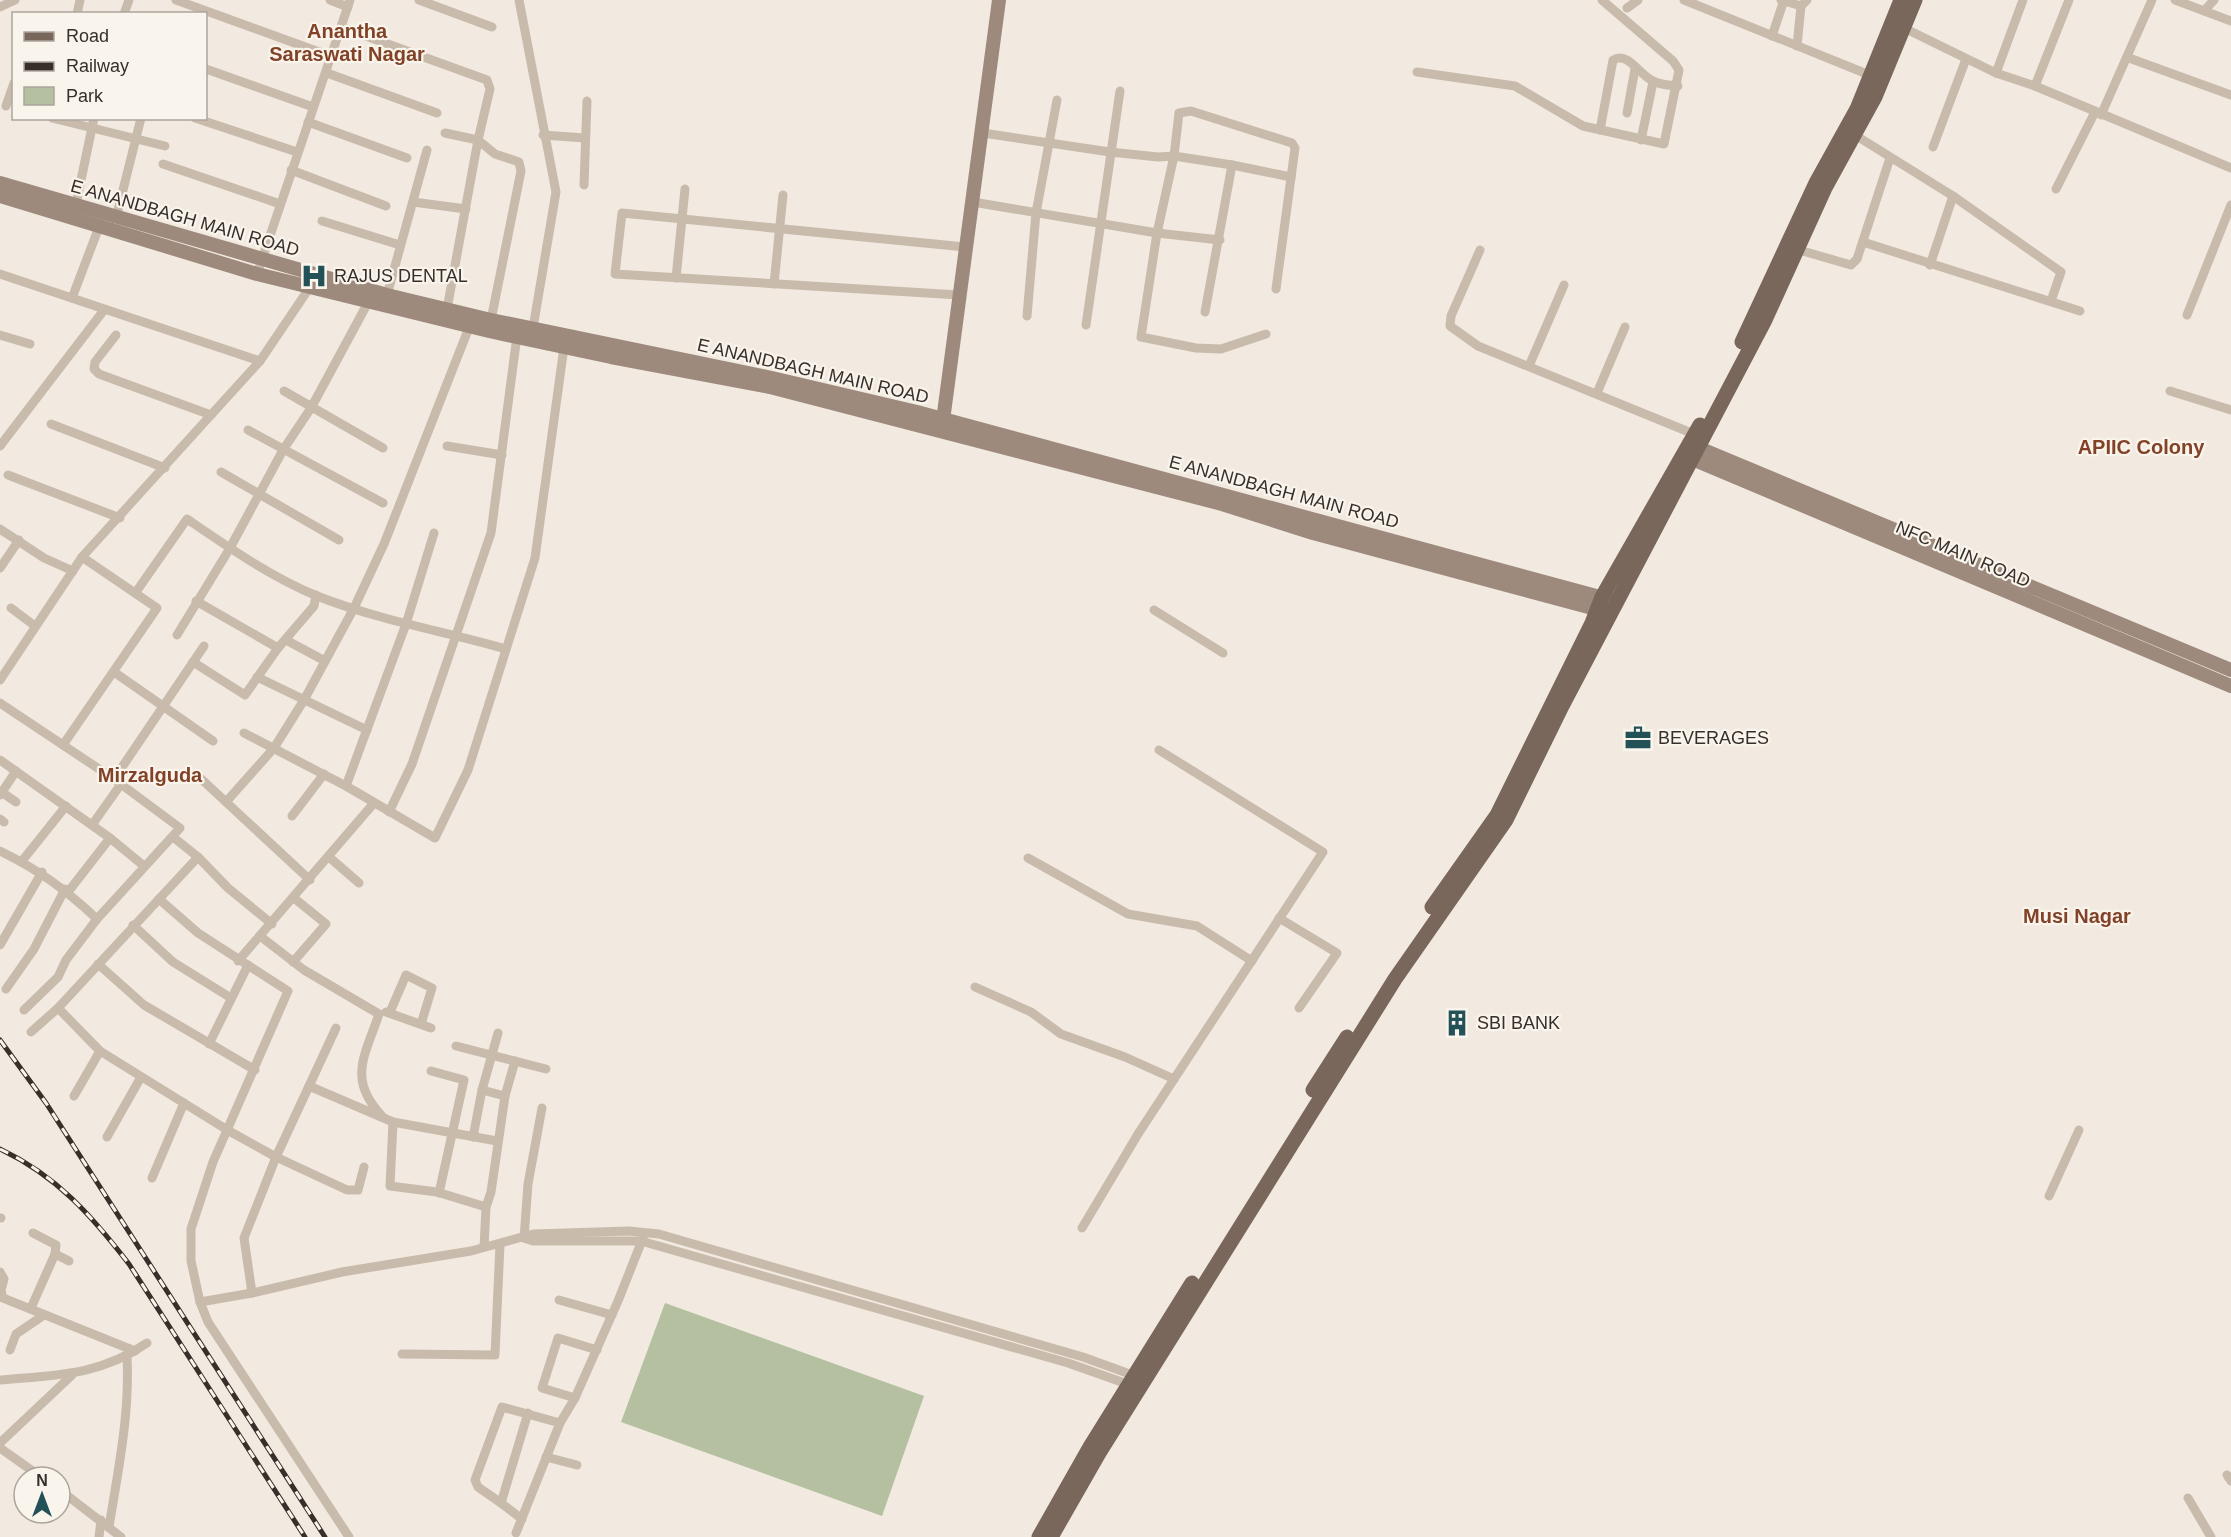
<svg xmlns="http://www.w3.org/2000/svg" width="2231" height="1537" font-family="Helvetica,sans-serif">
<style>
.green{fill:#b4c0a0}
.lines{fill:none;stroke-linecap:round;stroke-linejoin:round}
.street{stroke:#c9bbac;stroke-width:9}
.secondary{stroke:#9d8a7d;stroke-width:14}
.primary{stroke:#79675c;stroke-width:15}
.rail-casing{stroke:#382f2a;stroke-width:5}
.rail{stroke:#f9f4ec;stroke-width:3;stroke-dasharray:9;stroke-linecap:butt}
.labels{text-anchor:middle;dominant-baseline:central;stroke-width:4.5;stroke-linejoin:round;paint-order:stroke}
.street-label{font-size:18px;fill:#382f2a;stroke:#f9f4ec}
.poi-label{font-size:18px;fill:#382f2a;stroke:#f9f4ec;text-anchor:start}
.neighbourhood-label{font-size:20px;font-weight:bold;fill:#824228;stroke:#f9f4ec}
</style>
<rect width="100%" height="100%" fill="#f2eae0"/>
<!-- green -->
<polygon class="green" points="665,1303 924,1396 882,1516 621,1422"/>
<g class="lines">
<!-- street -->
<g class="street">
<polyline points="176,0 333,57"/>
<polyline points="330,0 348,7"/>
<polyline points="419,0 492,27"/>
<polyline points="519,0 556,192 532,334"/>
<polyline points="1684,0 1872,76"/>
<polyline points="1781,0 1801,6 1807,0"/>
<polyline points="2175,0 2231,21"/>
<polyline points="0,7 15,0"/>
<polyline points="1627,8 1638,0"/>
<polyline points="2204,11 2214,0"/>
<polyline points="77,14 80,0"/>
<polyline points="124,14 129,0"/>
<polyline points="341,27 487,80 490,89 478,140 447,309"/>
<polyline points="1904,28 1996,73 2035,86 2231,168"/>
<polyline points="1772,36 1784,0"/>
<polyline points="1797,46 1801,6"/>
<polyline points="2129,58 2231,95"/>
<polyline points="206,69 313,107"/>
<polyline points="1417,72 1515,86 1583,126 1664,144 1679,70 1673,61 1602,0"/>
<polyline points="327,73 437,113"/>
<polyline points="1996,73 2023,0"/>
<polyline points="2035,86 2069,0"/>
<polyline points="6,106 14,83"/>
<polyline points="1627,113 1635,69"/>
<polyline points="2101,115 2152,0"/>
<polyline points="52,118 165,146"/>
<polyline points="195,118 297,152"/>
<polyline points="308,122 407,158"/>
<path d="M1600 130 1613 60C1628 51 1639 75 1653 81 1660 85 1670 85 1678 86"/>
<polyline points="445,133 478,140 495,154 519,162 521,171 491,320"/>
<polyline points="983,133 1110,152 1158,157 1174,156 1232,165 1291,177"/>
<polyline points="543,135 585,138"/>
<polyline points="1855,135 1953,196 2061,272 2051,301"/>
<polyline points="1641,140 1653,82"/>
<polyline points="1933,147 1966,59"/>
<polyline points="163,164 280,204"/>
<polyline points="291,170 386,206"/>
<polyline points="584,185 587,101"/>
<polyline points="2056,189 2095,112"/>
<polyline points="413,202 466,209"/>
<polyline points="973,202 1157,233 1220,240"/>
<polyline points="76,204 94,118"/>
<polyline points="116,218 141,118"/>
<polyline points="322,221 400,245"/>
<polyline points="1863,242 2080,311"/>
<polyline points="1480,250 1451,316 1450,326 1478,346 1694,434"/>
<polyline points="1799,250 1851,265 1857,259 1890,158"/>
<polyline points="1930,265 1953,196"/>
<polyline points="0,274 260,361"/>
<polyline points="257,274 350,0"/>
<polyline points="676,278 685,189"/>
<polyline points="774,284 783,195"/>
<polyline points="387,295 427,150"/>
<polyline points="959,295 615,274 622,213 965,247"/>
<polyline points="72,298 99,227"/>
<polyline points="1205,312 1232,165"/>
<polyline points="2187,315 2231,205"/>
<polyline points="1027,316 1036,213 1057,100"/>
<polyline points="1086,325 1120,91"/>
<polyline points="1266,334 1221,349 1196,348 1141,337 1157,233 1174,156 1179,113 1191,111 1292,143 1295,148 1276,289"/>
<polyline points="0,335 30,344"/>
<polyline points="116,335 95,362 94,369 99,374 211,415"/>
<polyline points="1529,366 1564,285"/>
<polyline points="284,391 383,448"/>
<polyline points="2170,391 2231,410"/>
<polyline points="1597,393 1625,327"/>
<polyline points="51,424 165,468"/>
<polyline points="248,430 383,503"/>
<polyline points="0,446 104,310"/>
<polyline points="447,446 502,455"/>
<polyline points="221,472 339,540"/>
<polyline points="8,475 120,518"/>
<polyline points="0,529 44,558 73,571"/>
<polyline points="0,568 19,540"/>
<path d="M136 592 187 519C228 547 271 577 317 596 378 620 443 631 506 649"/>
<polyline points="196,601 278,648"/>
<polyline points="11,608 35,626"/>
<polyline points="1154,610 1223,653"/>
<polyline points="177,635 230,548 283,450 311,408 371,297"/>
<polyline points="286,640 325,661"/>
<polyline points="193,662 245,695 278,648 314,606 316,595"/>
<polyline points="114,672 213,741"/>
<polyline points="257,677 367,730"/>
<polyline points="0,680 82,557 260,361 310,287"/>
<polyline points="0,703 114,779 180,828 97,919 66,960 58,977 24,1010"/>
<polyline points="244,733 346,786 435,838 468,770 535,558 564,347"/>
<polyline points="63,745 157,608 82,557"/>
<polyline points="0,760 110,838 144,866"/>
<polyline points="198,776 310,880"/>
<polyline points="114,779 204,646"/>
<polyline points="346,786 406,624 434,533"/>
<polyline points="0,791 16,802"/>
<polyline points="0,795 16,771"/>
<polyline points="226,802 274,748 304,700 354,608 384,544 470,325"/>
<polyline points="389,812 412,764 491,533 517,336"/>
<polyline points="292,816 324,774"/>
<polyline points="0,819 4,822"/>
<polyline points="92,825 121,784"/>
<polyline points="173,837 198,857 228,888 272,924"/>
<path d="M0 851C39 870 65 889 97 919"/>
<polyline points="329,857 359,883"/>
<polyline points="1028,858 1128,914 1197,926 1252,961"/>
<polyline points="22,861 66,806"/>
<polyline points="68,892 110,838"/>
<polyline points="159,899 198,933 288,991 213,1162 191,1229 191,1261 200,1302 208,1322 349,1537"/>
<polyline points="1279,918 1337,953 1299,1008"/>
<polyline points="133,925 173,962 231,998"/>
<path d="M260 936 304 970 379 1014C365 1056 347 1079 382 1116"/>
<polyline points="0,945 42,872"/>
<polyline points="238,961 374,803"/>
<polyline points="293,962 326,924 294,898"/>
<polyline points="98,964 144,1005 255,1070"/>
<polyline points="975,987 1031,1012 1061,1034 1125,1057 1174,1079"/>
<polyline points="6,989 34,949 65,889"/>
<polyline points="58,1008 100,1051 229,1131 276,1157 347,1190 358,1190 364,1167"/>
<polyline points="386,1012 431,1028"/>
<polyline points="390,1012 406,975 432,988 421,1024"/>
<polyline points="31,1032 58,1008 198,857"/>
<polyline points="209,1044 248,965"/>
<polyline points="456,1046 546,1069"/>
<polyline points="431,1071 464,1080 439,1193"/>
<polyline points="309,1086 393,1122 497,1141"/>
<polyline points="74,1096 100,1051"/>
<polyline points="505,1096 515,1061"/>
<polyline points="393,1122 390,1186 437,1192 486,1207"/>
<polyline points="107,1137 141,1077"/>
<polyline points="473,1137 482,1090"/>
<polyline points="152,1178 184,1103"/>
<polyline points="2049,1196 2079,1130"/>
<polyline points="0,1218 1,1218"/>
<polyline points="1082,1228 1138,1134 1323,852 1159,750"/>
<polyline points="524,1238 533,1241 641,1241 1068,1363 1133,1386"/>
<polyline points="524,1238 528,1184 542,1108"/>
<polyline points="484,1247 486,1207 491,1192 505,1096 482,1090 498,1033"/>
<polyline points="55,1254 69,1261"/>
<polyline points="0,1272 4,1279 1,1290 3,1298 135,1351"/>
<polyline points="252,1293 244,1238 276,1157 336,1028"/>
<polyline points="559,1300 612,1315"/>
<polyline points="200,1302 252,1293 342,1272 471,1251 533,1234 629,1231 659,1234 1083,1357 1138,1377"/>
<polyline points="31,1308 55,1254 56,1245 33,1233"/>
<polyline points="10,1350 16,1334 44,1315"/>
<polyline points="402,1354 495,1355 500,1244"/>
<path d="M0 1380C55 1375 99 1376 147 1343"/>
<polyline points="575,1398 542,1388 558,1338 597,1350"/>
<polyline points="0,1443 72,1375"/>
<polyline points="0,1448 41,1477"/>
<polyline points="546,1457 577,1465"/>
<polyline points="2227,1475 2231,1481"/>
<polyline points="60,1490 121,1537"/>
<polyline points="2188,1498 2211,1537"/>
<polyline points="501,1503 478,1487 475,1480 502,1407 560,1423"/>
<polyline points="522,1519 501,1503 528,1413"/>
<path d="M109 1527C118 1471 130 1414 127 1357"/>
<polyline points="516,1533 560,1423 575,1398 618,1301 643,1238"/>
<polyline points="99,1537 101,1520"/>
</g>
<!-- secondary -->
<g class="secondary">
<polyline points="0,183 387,295 491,320 772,378 917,412 1611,600"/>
<polyline points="0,196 257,274 489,331 611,357 770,387 1222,504 1313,533 1607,612"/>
<polyline points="942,428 999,0"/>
<polyline points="1689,444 2231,670"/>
<polyline points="1683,455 2231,686"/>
</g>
<!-- primary -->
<g class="primary">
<polyline points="1742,342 1816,183 1857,109 1901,0"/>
<polyline points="1432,907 1497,815 1592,623 1602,597 1700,425"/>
<polyline points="1313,1090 1347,1037"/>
<polyline points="1039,1537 1090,1447 1192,1283"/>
<polyline points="1051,1537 1099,1453 1395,979 1506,820 1562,706 1765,320 1825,188 1875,97 1915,0"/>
</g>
<!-- rail casing -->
<g class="rail-casing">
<g id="rail">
<polyline points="0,1040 46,1103 325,1537"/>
<path d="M0 1149C57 1176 91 1215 129 1264L305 1537"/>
</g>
</g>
<!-- rail -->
<use href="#rail" class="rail"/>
</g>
<!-- icons -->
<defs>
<g id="hospital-bare" transform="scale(2.07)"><path d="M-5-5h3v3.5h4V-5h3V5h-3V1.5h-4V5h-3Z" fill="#225157" stroke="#f9f4ec" stroke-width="2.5" paint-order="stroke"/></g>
<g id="office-bare" transform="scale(2.07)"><path d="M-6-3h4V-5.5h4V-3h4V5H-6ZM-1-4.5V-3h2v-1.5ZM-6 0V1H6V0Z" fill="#225157" stroke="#f9f4ec" stroke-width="2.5" paint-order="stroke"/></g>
<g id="building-bare" transform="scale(2.07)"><path d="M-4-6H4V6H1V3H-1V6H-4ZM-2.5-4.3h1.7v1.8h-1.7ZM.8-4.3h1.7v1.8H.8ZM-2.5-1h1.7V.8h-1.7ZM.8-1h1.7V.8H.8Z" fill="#225157" stroke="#f9f4ec" stroke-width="2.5" paint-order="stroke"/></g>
</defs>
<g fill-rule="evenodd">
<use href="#hospital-bare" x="314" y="276"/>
<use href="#office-bare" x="1638" y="738"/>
<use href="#building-bare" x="1457" y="1023"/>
</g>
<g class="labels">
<!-- street labels -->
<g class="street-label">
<text transform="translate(185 218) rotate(16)">E ANANDBAGH MAIN ROAD</text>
<text transform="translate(813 371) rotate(13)">E ANANDBAGH MAIN ROAD</text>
<text transform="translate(1284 492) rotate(15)">E ANANDBAGH MAIN ROAD</text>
<text transform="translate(1963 554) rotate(23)">NFC MAIN ROAD</text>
</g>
<!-- poi labels -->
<g class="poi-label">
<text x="334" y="276">RAJUS DENTAL</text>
<text x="1658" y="738">BEVERAGES</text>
<text x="1477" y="1023">SBI BANK</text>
</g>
<!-- neighbourhood labels -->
<g class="neighbourhood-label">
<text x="347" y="31">Anantha<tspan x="347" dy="23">Saraswati Nagar</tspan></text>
<text x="2141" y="447">APIIC Colony</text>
<text x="150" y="775">Mirzalguda</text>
<text x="2077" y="916">Musi Nagar</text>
</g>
</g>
<!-- legend -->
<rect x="12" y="12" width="195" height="108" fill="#f9f4ec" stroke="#aca59e" stroke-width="1.5"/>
<rect x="24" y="32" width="30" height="9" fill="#79675c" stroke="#aca59e" stroke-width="1.5"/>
<text x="66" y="42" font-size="18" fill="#382f2a">Road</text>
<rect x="24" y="62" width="30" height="9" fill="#382f2a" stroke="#aca59e" stroke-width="1.5"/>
<text x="66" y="72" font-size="18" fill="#382f2a">Railway</text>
<rect x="24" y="87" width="30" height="18" fill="#b4c0a0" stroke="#aca59e" stroke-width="1.5"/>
<text x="66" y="102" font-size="18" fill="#382f2a">Park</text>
<!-- north arrow -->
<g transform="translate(42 1495)"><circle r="28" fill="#f9f4ec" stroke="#aca59e" stroke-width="1.5"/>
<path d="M0-4.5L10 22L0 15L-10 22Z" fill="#225157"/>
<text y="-9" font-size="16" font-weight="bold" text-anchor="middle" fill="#382f2a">N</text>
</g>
</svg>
